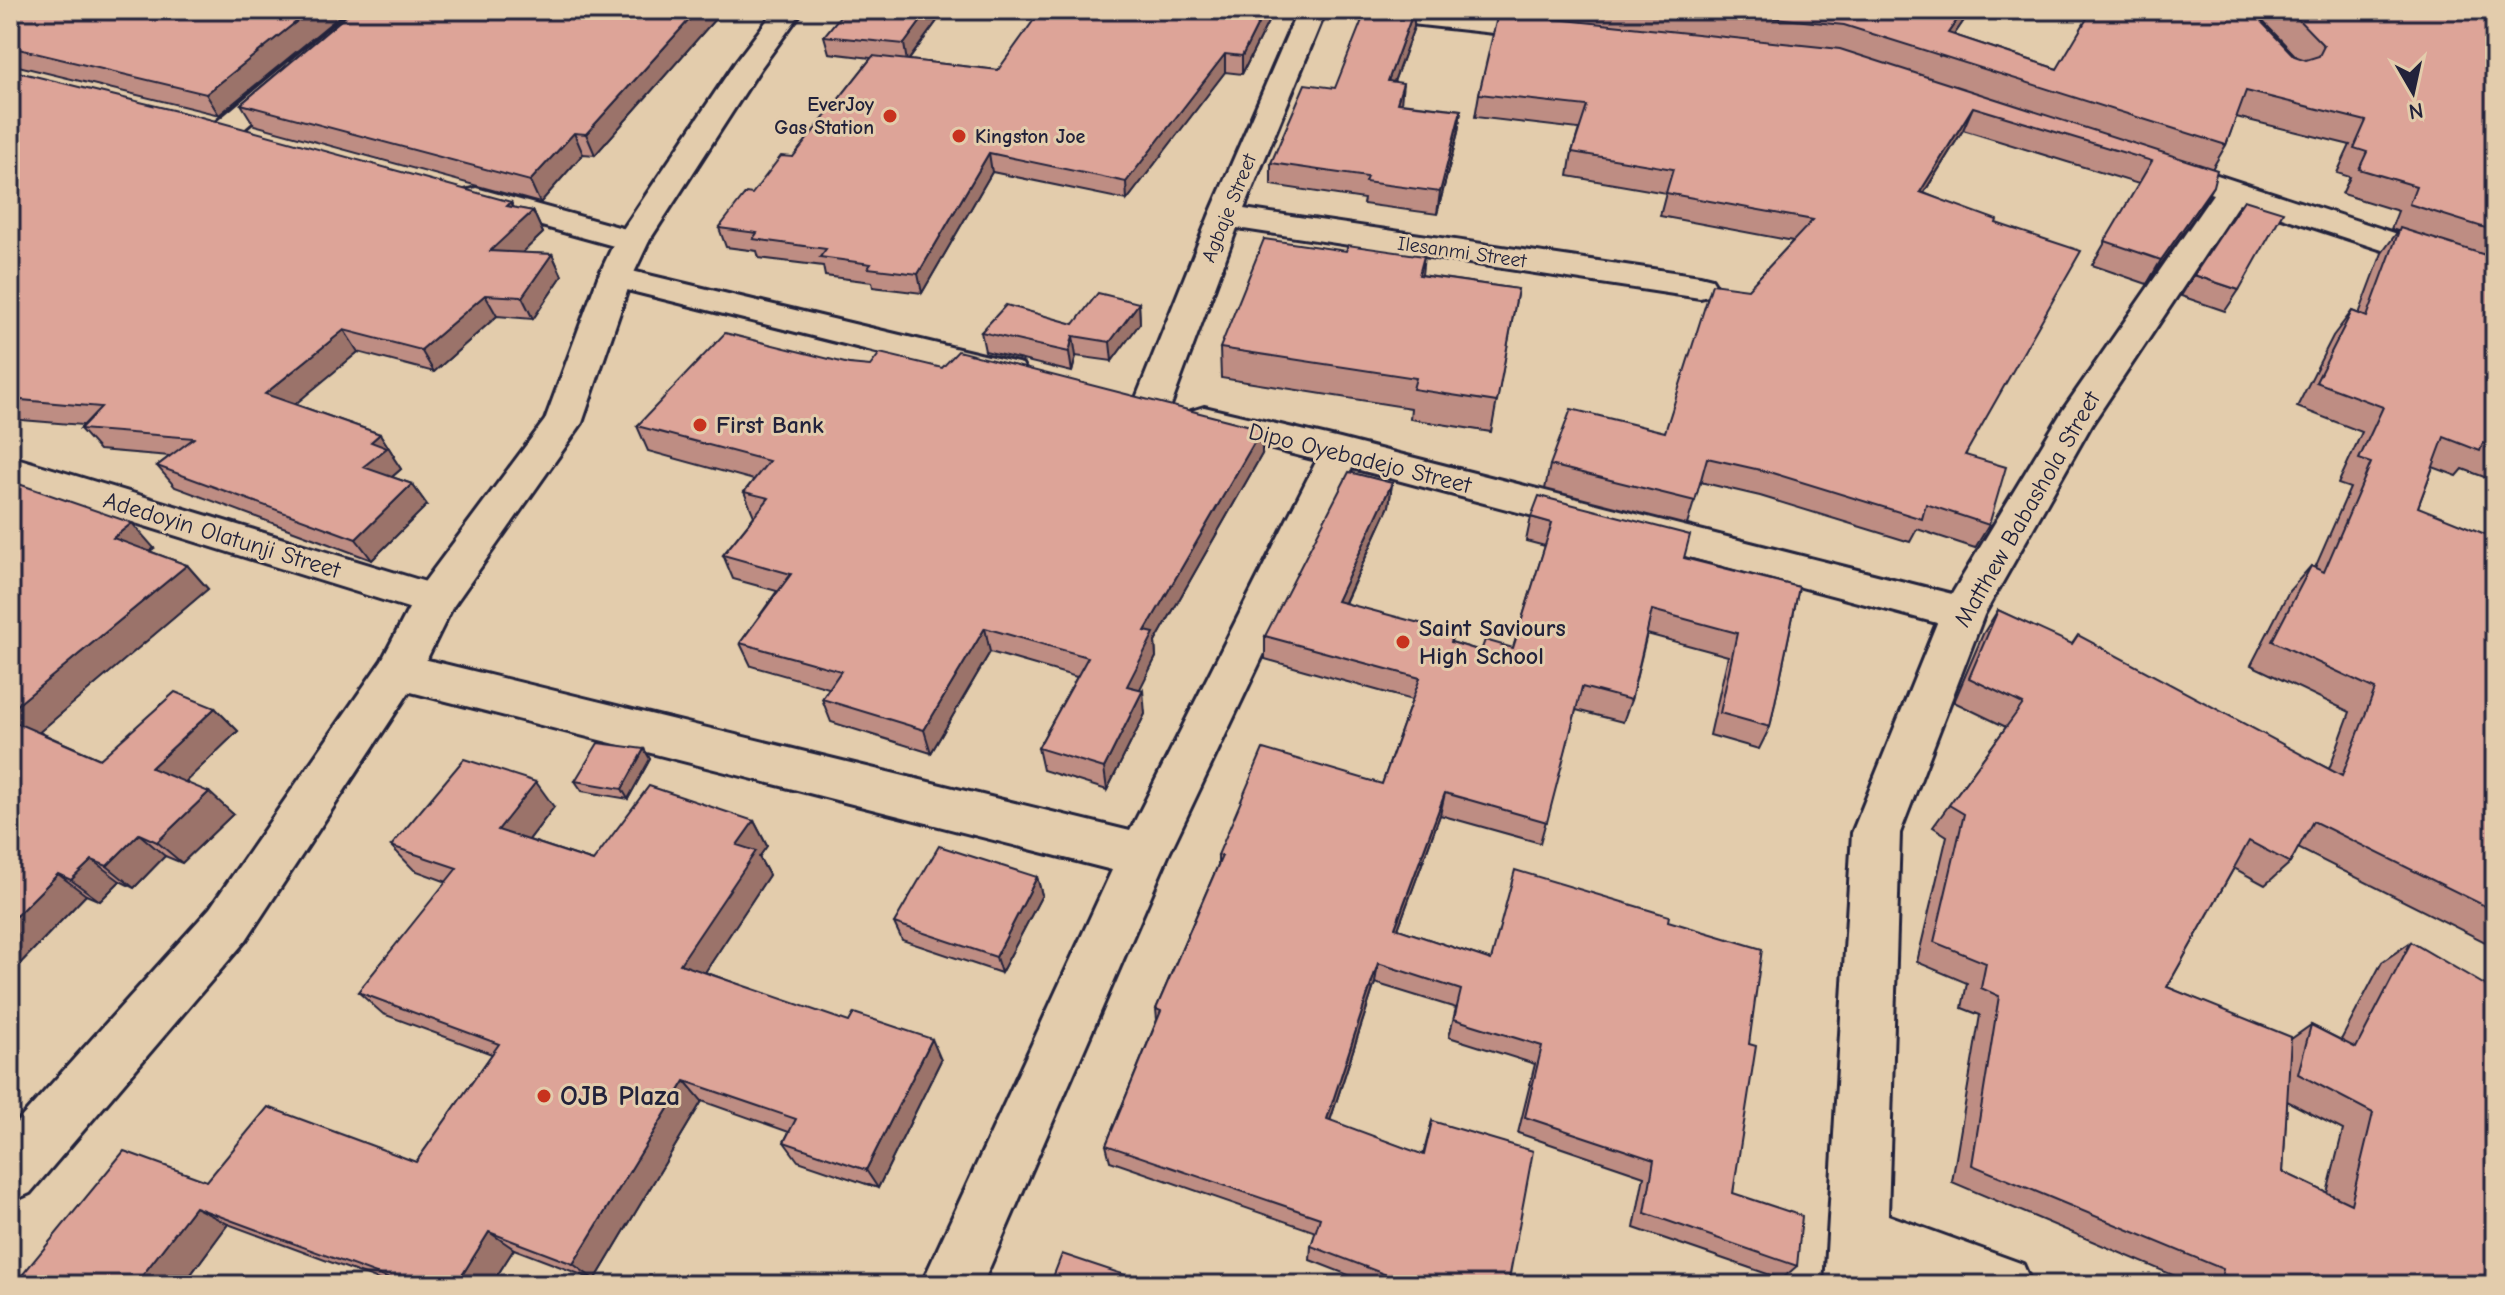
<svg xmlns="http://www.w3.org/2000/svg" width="2505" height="1295" font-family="'Comic Neue',sans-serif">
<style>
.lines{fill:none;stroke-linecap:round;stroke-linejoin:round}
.street-casing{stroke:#22223b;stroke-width:6}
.secondary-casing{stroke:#22223b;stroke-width:6}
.street{fill:#e3ccac;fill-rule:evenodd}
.secondary{fill:#e3ccac;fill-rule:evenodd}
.wall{fill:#be8d83;stroke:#22223b;stroke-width:2;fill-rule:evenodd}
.shaded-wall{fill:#9b736a;stroke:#22223b;stroke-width:2}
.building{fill:#dda498;stroke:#22223b;stroke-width:2}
.poi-dot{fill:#c8321e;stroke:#e3ccac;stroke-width:3}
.labels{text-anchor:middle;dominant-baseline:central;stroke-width:6;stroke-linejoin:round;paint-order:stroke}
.far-poi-label{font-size:20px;font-weight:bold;fill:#22223b;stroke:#e3ccac;text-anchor:end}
.far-street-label{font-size:20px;fill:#22223b;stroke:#e3ccac}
.poi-label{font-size:24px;font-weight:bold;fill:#22223b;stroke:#e3ccac;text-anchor:start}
.street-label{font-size:24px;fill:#22223b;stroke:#e3ccac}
.near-poi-label{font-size:28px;font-weight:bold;fill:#22223b;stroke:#e3ccac;text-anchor:start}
</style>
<rect width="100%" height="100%" fill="#e3ccac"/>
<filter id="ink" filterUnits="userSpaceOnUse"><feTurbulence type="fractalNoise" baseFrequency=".0125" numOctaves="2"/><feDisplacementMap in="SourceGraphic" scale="16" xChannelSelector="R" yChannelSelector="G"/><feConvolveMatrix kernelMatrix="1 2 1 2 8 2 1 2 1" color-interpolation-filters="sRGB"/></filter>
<g filter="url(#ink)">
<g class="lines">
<!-- street casing -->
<g class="street-casing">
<g id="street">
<polygon points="352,10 383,10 237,135 226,138 215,135 211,129 215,123"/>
<polygon points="1298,10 1326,10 1244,209 1700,276 1712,279 1717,287 1712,295 1700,298 1237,228 1170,408 1164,417 1151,421 1138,417 1132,408 1209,216"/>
<polygon points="1342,10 1432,10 1557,24 1567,26 1571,32 1567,38 1557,40 1356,18 1346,16"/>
<polygon points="2205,171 2495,266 2495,287 2239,203 2092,424 1984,615 1900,833 1888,1215 2023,1264 2032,1285 1917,1285 1886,1274 1885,1285 1825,1285 1852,833 1937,623 1352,468 1168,856 982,1285 921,1285 1112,870 399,689 383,683 377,671 383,659 399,653 1130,831 1317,460 1191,429 1185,420 1191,411 1204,407 1340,439 1952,594 2063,410 2213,194 2194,188 2189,181 2194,174"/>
<polygon points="476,188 644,234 649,241 644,248 632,251 465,205 460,198 465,191"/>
<polygon points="615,267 1009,361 1022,364 1027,373 1022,382 1009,385 603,284 598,277 603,270"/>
<polygon points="10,456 449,589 455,600 449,611 434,616 10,484"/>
</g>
</g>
<!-- secondary casing -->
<g class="secondary-casing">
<polygon id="secondary" points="775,10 803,10 760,69 649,241 632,277 582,423 452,608 415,683 246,940 30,1193 10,1202 10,1130 210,908 382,660 419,589 545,420 598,277 615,241 737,60"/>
</g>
<!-- street -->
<use href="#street" class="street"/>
<!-- secondary -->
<use href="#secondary" class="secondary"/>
</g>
<!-- wall -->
<g class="wall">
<polygon points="10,10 347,10 219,115 10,64"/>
<polygon points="353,10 723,10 595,155 583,154 540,203 254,125 241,104"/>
<polygon points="945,10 909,60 998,70 1274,10 1242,74 1225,72 1127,200 992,172 922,293 873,287 872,282 825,276 823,266 759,258 757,251 726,247 719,228 793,157 871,58 829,53 824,36"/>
<path d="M1501 10H1971L1954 35 2057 69 2297 57 2252 10H2495V15H2468L2495 24V481L2463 469 2457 476 2433 467 2418 507 2492 851 2495 852V947L2298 848 2290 863 2265 885 2234 868 2167 987 2291 1039 2311 1025 2341 1040 2382 962 2411 942 2495 1285H2194V1284L1952 1182 1980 1015 1962 1008 1967 983 1917 962 1947 836 1933 827 2006 727 1954 702 1983 634 1998 610 2329 769 2350 712 2251 665 2289 591 2311 566 2315 568 2350 488 2338 484 2362 432 2297 407 2333 336 2352 311 2359 314 2382 253 2398 231 2391 229 2398 211 2342 194 2350 177 2337 173 2350 145 2236 117 2226 145 2212 169 2199 210 2147 284 2092 265 2139 184 1963 130 1924 193 1996 223 1966 455 1989 525 1975 548 1917 529 1910 542 1760 496 1700 482 1687 525 1545 489 1550 465 1665 432 1748 289 1793 241 1660 216 1666 193 1568 176 1572 152 1579 129 1475 117 1479 94ZM2287 1101 2343 1130 2327 1193 2283 1172Z"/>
<polygon points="1414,27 1394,82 1401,103 1461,110 1458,132 1437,214 1363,204 1364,199 1271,185 1271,163 1335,88"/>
<polygon points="10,70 514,208 533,211 543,233 522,253 552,254 562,276 533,319 497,316 434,372 358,352 294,404 380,434 394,456 393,457 401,469 392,477 412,484 427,505 372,560 175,487 157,466 170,456 99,450 80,429 83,425 10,419"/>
<polygon points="1346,251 1424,256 1422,275 1518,289 1491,432 1410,419 1411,408 1221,378 1220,348"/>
<polygon points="2194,275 2239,290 2225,311 2181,296"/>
<polygon points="1139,303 1140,323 1112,361 1076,356 1072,372 985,351 981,332 1074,324"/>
<polygon points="849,364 1262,454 1155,642 1156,657 1139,689 1145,714 1107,790 1043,770 1038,748 1077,677 990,652 931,753 831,722 822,699 829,688 751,666 740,643 777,591 733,579 723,555 754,516 744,492 754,480 648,451 637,426"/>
<polygon points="10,481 154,548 149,551 187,565 208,589 39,732 100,759 215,708 238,731 185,782 233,814 182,863 165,856 134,888 120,881 100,901 86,895 10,974"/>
<polygon points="1392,483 1389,506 1345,603 1451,642 1481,651 1513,648 1545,546 1526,541 1531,517 1799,587 1770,727 1759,749 1710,735 1728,656 1647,634 1631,700 1623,722 1576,710 1540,843 1440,815 1398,929 1491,960 1668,921 1749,1044 1733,1193 1797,1266 1782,1279 1634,1228 1644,1176 1518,1133 1535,1064 1449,1037 1456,1008 1375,983 1330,1121 1423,1155 1432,1121 1508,1285 1374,1285 1310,1260 1311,1246 1316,1232 1110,1161 1106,1145 1157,1020 1156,1009 1218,865 1218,855 1382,784 1412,700 1265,659 1265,636"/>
<polygon points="644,749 650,759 628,799 582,791 575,781"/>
<polygon points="554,807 529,840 593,861 754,821 767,846 759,857 769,875 705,972 941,1060 878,1188 798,1161 784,1142 789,1132 702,1101 595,1280 514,1249 491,1285 392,1285 228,1224 183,1285 14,1285 207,1181 416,1162 492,1054 383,1014 358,992 447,882 414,870 391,846"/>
<polygon points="1037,877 1042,895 1001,973 902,940 894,923"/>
</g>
<!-- shaded-wall -->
<g class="shaded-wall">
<polygon points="311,10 347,10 219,115 206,94"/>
<polygon points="698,10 723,10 595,155 586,134"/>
<polygon points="929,10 945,10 907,62 904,44"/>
<polygon points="1265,10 1274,10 1242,74 1242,56"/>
<polygon points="1414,10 1414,27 1386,103 1388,81"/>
<polygon points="1964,10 1971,10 1939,57 1948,33"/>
<polygon points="1225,54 1225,72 1127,200 1126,182"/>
<polygon points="1403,83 1401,104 1397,103"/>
<polygon points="1973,107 1963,130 1910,215 1920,192"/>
<polygon points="1461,110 1458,132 1437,214 1440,192"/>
<polygon points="574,133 583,154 540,203 530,181"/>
<polygon points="989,153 992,172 922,293 918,274"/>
<polygon points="2213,186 2199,210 2147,284 2161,260"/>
<polygon points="511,202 521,222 533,211 543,233 501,273 490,251 507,206"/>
<polygon points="552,254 562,276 533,319 522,297"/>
<polygon points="485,295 497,316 434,372 421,350"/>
<polygon points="1139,303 1140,323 1112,361 1110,342"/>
<polygon points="344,330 358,352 281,416 265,394"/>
<polygon points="1073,336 1076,356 1072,372 1069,352"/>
<polygon points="1262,429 1262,454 1155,642 1156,657 1130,709 1127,686 1145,631"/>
<polygon points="380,434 394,456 393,457 401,469 378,489 363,467 371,442"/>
<polygon points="1392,483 1389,506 1335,624 1337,601"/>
<polygon points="412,484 427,505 372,560 356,539"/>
<polygon points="132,523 154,548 136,562 113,538"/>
<polygon points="187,565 208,589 30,740 10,723 10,711"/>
<polygon points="985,628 990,652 931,753 924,730"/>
<polygon points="1143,690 1145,714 1107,790 1104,768"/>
<polygon points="215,708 238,731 176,791 151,768"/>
<polygon points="644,749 650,759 628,799 622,789"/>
<polygon points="536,782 554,807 518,854 498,830"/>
<polygon points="209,792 233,814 182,863 157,842"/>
<polygon points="1445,793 1440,815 1391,948 1395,928"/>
<polygon points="754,821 767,846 759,857 769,875 696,986 680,964 737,845"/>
<polygon points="139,834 165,856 134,888 107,866"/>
<polygon points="92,860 120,881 100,901 71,880"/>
<polygon points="58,874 86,895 10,974 10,922"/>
<polygon points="1037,877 1042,895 1001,973 996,957"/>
<polygon points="1378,963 1375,983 1325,1136 1327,1119"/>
<polygon points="932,1039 941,1060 878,1188 866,1170"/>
<polygon points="685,1081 702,1101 595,1280 573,1264"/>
<polygon points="195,1207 228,1224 183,1285 135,1285"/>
<polygon points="489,1232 514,1249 491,1285 456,1285"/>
</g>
<!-- building -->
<g class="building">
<polygon points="10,10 311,10 206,94 10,47"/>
<polygon points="353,10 698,10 586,134 574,133 530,181 241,104"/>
<polygon points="845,10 929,10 904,44 824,36"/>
<polygon points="1041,10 1265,10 1242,56 1225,54 1126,182 989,153 918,274 868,268 871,264 820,257 826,249 753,239 757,233 719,228 746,193 752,194 781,156 793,157 873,56 998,70"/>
<polygon points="1366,10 1414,10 1388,81 1403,83 1397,103 1461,110 1440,192 1365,182 1367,177 1271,163 1305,84 1335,88"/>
<polygon points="1694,10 1964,10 1948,33 2057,69 2092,10 2250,10 2294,56 2306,60 2319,56 2324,46 2289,10 2453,10 2495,24 2495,231 2409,204 2416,186 2359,169 2367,152 2354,148 2366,121 2246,91 2226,145 1844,25"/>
<polygon points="1498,13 1840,49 2217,170 2213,186 2161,260 2105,241 2152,161 1973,107 1920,192 1997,220 1996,223 2081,251 1965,455 2006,467 1989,525 1926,504 1922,519 1769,472 1707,458 1695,501 1550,465 1571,409 1665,432 1712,284 1748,289 1813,220 1666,193 1673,169 1572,152 1587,106 1479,94"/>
<polygon points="10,70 201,117 511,202 507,206 533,211 490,251 552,254 522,297 485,295 421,350 344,330 265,394 380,434 371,442 387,448 363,467 412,484 356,539 157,466 194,438 80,429 101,407 10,399"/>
<polygon points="2244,200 2283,212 2239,290 2194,275"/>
<polygon points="2400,228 2495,258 2495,448 2483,443 2480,451 2444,437 2418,507 2495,538 2495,840 2492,851 2495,852 2495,911 2313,821 2290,863 2249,841 2167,987 2291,1037 2283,1172 2351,1204 2373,1113 2298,1074 2311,1025 2356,1048 2411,942 2495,991 2495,1285 2243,1285 2222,1274 2223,1269 1972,1165 1999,996 1981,988 1986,963 1934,942 1964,814 1949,805 2023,704 1969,678 1998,610 2072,644 2078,635 2342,776 2375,689 2272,641 2311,566 2324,572 2371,463 2359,459 2383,407 2316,382 2352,311 2367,317"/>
<polygon points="1264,239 1346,251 1348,245 1424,256 1419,275 1518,289 1497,402 1413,389 1416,378 1220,348"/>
<polygon points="1098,293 1139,303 1110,342 1073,336 1069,352 981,332 1006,305 1074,324"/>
<polygon points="725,333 849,364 870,366 880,353 942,368 958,351 1262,429 1145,631 1154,633 1127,686 1143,690 1104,768 1038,748 1088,657 985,628 924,730 822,699 841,671 740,643 791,574 723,555 769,498 744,492 769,461 637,426"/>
<polygon points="1349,472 1392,483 1337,601 1453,632 1451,642 1481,651 1485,640 1513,648 1552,523 1531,517 1539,496 1690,535 1684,558 1799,587 1770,727 1720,713 1737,633 1652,610 1631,700 1582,687 1547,822 1445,793 1395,928 1491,960 1515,870 1669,916 1668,921 1762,949 1749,1044 1756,1046 1733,1193 1802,1216 1797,1266 1645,1213 1654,1160 1525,1117 1542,1046 1454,1019 1461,990 1378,963 1327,1119 1424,1155 1432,1121 1533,1151 1508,1285 1404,1285 1405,1282 1311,1246 1320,1218 1106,1145 1161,1011 1156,1009 1222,856 1218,855 1263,749 1382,784 1420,678 1265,636"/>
<polygon points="10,481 132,523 113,538 187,565 10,711"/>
<polygon points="175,692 215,708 151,768 209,792 157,842 139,834 107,866 92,860 71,880 58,874 10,922 10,720 100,759"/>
<polygon points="598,743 644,749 622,789 575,781"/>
<polygon points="464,759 536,782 498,830 593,861 649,786 754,821 737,845 756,851 680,964 849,1022 854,1013 932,1039 866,1170 784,1142 796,1119 685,1081 573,1264 489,1232 456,1285 406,1285 195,1207 135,1285 14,1285 124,1151 207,1181 268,1107 416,1162 499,1044 358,992 457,868 391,846"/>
<polygon points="939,846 1037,877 996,957 894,923"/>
<polygon points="1062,1254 1155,1285 1050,1285"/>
</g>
</g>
<!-- markers -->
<g class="poi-dot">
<circle cx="890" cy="116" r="8"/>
<circle cx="959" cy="136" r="8"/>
<circle cx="700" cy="425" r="8"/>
<circle cx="1403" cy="642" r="8"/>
<circle cx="544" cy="1096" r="8"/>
</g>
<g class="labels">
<!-- far-poi labels -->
<g class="far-poi-label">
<text x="874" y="104">EverJoy<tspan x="874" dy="23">Gas Station</tspan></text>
<text x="975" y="136" text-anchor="start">Kingston Joe</text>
</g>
<!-- far-street labels -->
<g class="far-street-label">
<text transform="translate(1229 208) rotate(-68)">Agbaje Street</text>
<text transform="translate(1462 252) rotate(8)">Ilesanmi Street</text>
</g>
<!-- poi labels -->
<g class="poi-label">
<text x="716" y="425">First Bank</text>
<text x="1419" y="628">Saint Saviours<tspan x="1419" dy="28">High School</tspan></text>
</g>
<!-- street labels -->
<g class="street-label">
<text transform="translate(1360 458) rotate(14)">Dipo Oyebadejo Street</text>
<text transform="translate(2027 509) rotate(-60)">Matthew Babashola Street</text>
<text transform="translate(222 535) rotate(17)">Adedoyin Olatunji Street</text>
</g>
<!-- near-poi labels -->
<g class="near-poi-label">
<text x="560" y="1096">OJB Plaza</text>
</g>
</g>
<!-- margin -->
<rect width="2505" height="1295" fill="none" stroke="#e3ccac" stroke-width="40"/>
<rect x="20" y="20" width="2465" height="1255" fill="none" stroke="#22223b" stroke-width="3" filter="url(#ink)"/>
<!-- north arrow -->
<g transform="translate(2413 92) rotate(171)" stroke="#e3ccac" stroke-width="6" paint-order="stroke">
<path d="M0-6L14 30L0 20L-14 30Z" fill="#22223b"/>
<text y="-12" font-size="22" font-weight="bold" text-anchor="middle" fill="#22223b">N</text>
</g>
</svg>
